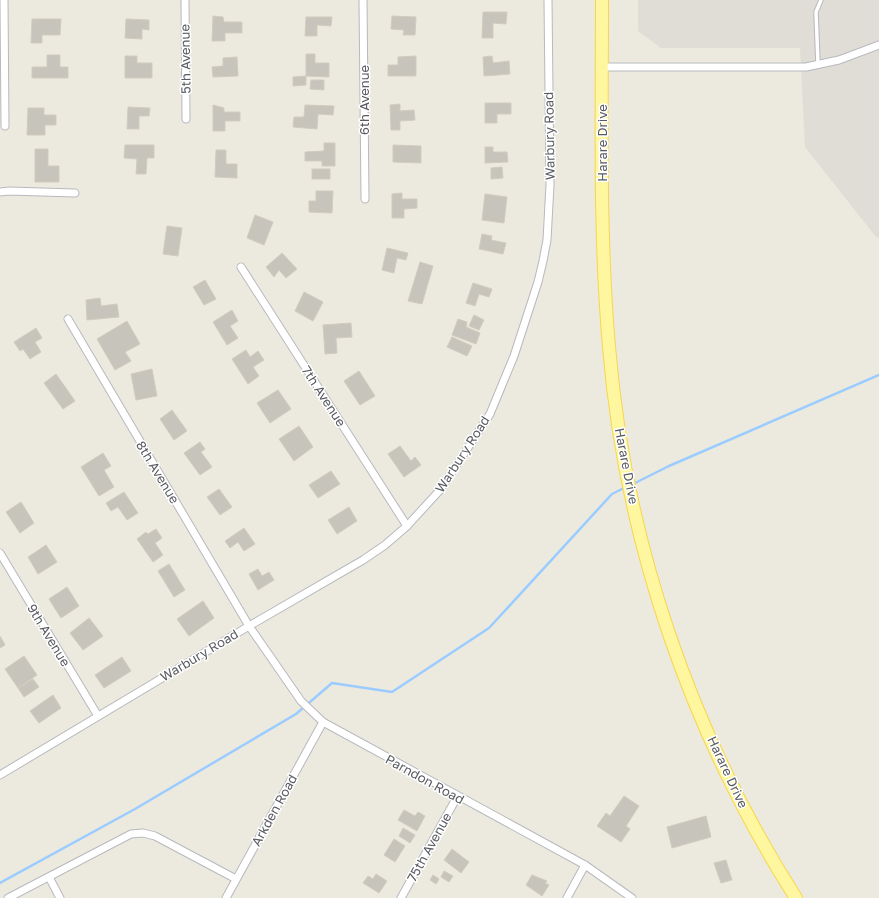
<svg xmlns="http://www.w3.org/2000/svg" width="879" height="898" font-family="'Golos Text',sans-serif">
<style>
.industrial{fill:#dfddd6}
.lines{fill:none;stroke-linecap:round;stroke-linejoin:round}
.stream{stroke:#9bccff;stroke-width:2.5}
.building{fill:#c7c4bc;stroke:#d1ccbd}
.lane-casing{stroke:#b7b9bf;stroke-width:5.5}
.street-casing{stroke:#b7b9bf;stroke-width:9}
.primary-casing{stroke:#f7d54d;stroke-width:14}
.lane{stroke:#fff;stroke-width:3.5}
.street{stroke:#fff;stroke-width:7}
.primary{stroke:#fff7a0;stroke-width:12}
.labels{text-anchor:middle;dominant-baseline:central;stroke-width:3;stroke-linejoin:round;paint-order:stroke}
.street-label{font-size:13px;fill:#585b61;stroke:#fff}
</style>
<rect width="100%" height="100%" fill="#eceade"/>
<!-- industrial -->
<polygon class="industrial" points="638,0 879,0 879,238 876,237 805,147 800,48 661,48 638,31"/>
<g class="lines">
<!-- stream -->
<g class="stream">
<polyline points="633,484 669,466 879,375"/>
<polyline points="0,883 135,809 296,714 332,683 392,692 489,628 612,494 626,487"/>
</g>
</g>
<!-- building -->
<g class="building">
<polygon points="483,12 507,12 506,24 493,23 493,38 482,38"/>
<polygon points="213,16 223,17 224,22 242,22 242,33 225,33 225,41 212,41"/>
<polygon points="392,16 416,17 415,35 403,35 404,30 391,29"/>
<polygon points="306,17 332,17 331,26 317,25 317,36 305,36"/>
<polygon points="32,19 61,19 60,35 42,35 42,43 31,43"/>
<polygon points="126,19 149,20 149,30 142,29 142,39 125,38"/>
<polygon points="306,54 315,54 315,63 329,63 329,77 306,76"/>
<polygon points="47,55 60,55 60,67 68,67 68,78 32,78 32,67 47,67"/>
<polygon points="125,56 137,56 137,63 152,63 152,78 125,78"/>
<polygon points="416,56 416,76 388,76 388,65 398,65 398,57"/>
<polygon points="492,56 493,63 509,61 510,74 484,76 483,57"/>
<polygon points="237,57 238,76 213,77 212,67 223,66 223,58"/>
<polygon points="306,76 306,85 293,86 293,77"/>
<polygon points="311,80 324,80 324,90 310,89"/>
<polygon points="485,103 511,103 511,114 497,114 497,123 485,123"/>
<polygon points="400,104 400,111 414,110 415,120 400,121 400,130 391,130 390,105"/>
<polygon points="213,105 224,108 224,112 240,112 240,121 225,121 225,131 213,131"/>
<polygon points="305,105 334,106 333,115 318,114 317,129 293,127 294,117 304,117"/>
<polygon points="128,107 150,108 149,116 139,116 139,129 127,129"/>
<polygon points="28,108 44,108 44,115 56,115 56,125 45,125 45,135 27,135"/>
<polygon points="324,143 335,143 335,166 322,166 322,161 305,161 305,152 324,151"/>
<polygon points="125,145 154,145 154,158 147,158 146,174 136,174 137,159 124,158"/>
<polygon points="393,145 421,146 421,163 393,162"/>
<polygon points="485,147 493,147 493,152 507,152 508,162 485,163"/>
<polygon points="35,149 48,149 48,166 59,166 59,182 35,182"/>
<polygon points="216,150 226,150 226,164 237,164 237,178 215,177"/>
<polygon points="502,167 503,178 491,179 491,168"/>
<rect x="312" y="169" width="18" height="10"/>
<polygon points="316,191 333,191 332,213 309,212 309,201 316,201"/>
<polygon points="402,193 402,199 417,199 417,208 404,209 404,218 392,218 392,194"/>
<polygon points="485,194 507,197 504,223 482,220"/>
<polygon points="255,215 273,222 264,245 247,238"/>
<polygon points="167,226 182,228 178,256 163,254"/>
<polygon points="482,234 492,236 491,240 506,243 503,254 479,249"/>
<polygon points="387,248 408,253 406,260 397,258 394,273 382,270"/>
<polygon points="282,253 297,269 286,278 279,270 274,277 266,267"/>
<polygon points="420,262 433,266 422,304 408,301"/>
<polygon points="205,280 216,299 204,305 193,287"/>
<polygon points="473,283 492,289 489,297 479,294 475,306 466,303"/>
<polygon points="304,292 323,302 313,321 295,311"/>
<polygon points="100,298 101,306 117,304 119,317 87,320 86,300"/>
<polygon points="232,310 238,321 230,326 238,338 227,345 213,322"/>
<polygon points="474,315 484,320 479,330 469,326"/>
<polygon points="458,319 467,322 466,327 480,333 476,344 452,335"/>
<polygon points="127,321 140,344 125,352 131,361 115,370 97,339"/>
<polygon points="351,323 352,337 336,338 337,353 325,354 323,325"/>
<polygon points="36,328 42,338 35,342 41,352 30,359 23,349 20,351 14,342"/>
<polygon points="452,337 472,346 467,356 447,347"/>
<polygon points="246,350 250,357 258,351 264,360 253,367 259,376 248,384 232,359"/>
<polygon points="152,369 157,396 136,400 131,374"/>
<polygon points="359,371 375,396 360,405 344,381"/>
<polygon points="56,374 75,401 63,409 44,383"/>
<polygon points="278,390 291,409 270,423 257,403"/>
<polygon points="172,410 187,431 174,440 160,419"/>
<polygon points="299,426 313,447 294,461 279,439"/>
<polygon points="200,442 205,449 201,452 212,467 200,475 184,453"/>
<polygon points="400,446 411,461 415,457 421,465 404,477 388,454"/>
<polygon points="103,453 111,466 104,470 114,487 99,496 81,467"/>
<polygon points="331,471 340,484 318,498 309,485"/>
<polygon points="219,489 232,507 220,515 207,497"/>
<polygon points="124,492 138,513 127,520 118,507 111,511 106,503"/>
<polygon points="21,502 34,523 20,533 6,512"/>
<polygon points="349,507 357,521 337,534 328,520"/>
<polygon points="244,528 255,544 244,551 238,542 230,548 225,541"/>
<polygon points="156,529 162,538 155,543 163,555 153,562 137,539 146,532 148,534"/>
<polygon points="46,545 57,562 38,574 28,557"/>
<polygon points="169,564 185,590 174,597 158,571"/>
<polygon points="258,569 262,576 269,572 274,580 258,590 249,574"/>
<polygon points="67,587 79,606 61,618 49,599"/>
<polygon points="203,601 214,618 189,636 177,619"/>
<polygon points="89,618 103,636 83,650 70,633"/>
<polygon points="0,636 5,645 0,648"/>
<polygon points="24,656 37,675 18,688 5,669"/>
<polygon points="122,657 131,671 104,688 95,675"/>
<polygon points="33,679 39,687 24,697 18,688"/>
<polygon points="53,695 61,708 39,723 30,711"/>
<polygon points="624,796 639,806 626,826 630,829 621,842 597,826 606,813 610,816"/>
<polygon points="404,810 415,816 418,812 425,816 417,831 398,820"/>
<polygon points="706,816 711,837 672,848 667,827"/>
<polygon points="403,828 415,835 410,843 399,836"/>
<polygon points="394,839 405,846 395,862 384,855"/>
<polygon points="452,849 469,862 461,873 444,860"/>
<polygon points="726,860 732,880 721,883 714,863"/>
<polygon points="444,871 453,876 449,882 441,877"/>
<polygon points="376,874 387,881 379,893 363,883 368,876 373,879"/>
<polygon points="433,875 439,879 436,884 430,880"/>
<polygon points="532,875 547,881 545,883 549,885 542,896 526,885"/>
</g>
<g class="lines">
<!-- lane casing -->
<g class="lane-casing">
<polyline id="lane" points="818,64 816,12 821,0"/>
</g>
<!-- street casing -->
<g class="street-casing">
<g id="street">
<polyline points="4,0 5,126"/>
<polyline points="185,0 186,119"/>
<polyline points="363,0 365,199"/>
<polyline points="602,67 806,67 839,60 879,45"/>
<polyline points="0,192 9,191 75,193"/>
<polyline points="241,267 407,526"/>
<polyline points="68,319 249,626 301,701 323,722 585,865 632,898"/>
<polyline points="0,553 98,716"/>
<polyline points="0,775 249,626 363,560 385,545 407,526 440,490 490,414 514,356 538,282 543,261 547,240 550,185 548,0"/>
<polyline points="49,877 60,898"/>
<polyline points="8,898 131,834 143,833 155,836 236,879"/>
<polyline points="226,898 323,722"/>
<polyline points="401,898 457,797"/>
<polyline points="567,898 585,865"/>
</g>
</g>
<!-- primary casing -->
<g class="primary-casing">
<path id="primary" d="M602 0C602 115 599 232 609 347 625 542 691 734 796 898"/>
</g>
<!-- lane -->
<use href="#lane" class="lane"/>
<!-- street -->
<use href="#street" class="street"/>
<!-- primary -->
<use href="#primary" class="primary"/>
</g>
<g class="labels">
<!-- street labels -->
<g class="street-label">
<text transform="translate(185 59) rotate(-91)">5th Avenue</text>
<text transform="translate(364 100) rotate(-90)">6th Avenue</text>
<text transform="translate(549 136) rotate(-91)">Warbury Road</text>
<text transform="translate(602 143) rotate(-90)">Harare Drive</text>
<text transform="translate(324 396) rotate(57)">7th Avenue</text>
<text transform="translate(462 454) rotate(-57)">Warbury Road</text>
<text transform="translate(627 466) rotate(79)">Harare Drive</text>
<text transform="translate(158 472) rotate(59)">8th Avenue</text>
<text transform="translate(49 635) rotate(59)">9th Avenue</text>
<text transform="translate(199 655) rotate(-31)">Warbury Road</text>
<text transform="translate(728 772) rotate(65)">Harare Drive</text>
<text transform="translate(425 779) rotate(29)">Parndon Road</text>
<text transform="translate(274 810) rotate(-61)">Arkden Road</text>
<text transform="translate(429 847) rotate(-61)">75th Avenue</text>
</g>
</g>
</svg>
